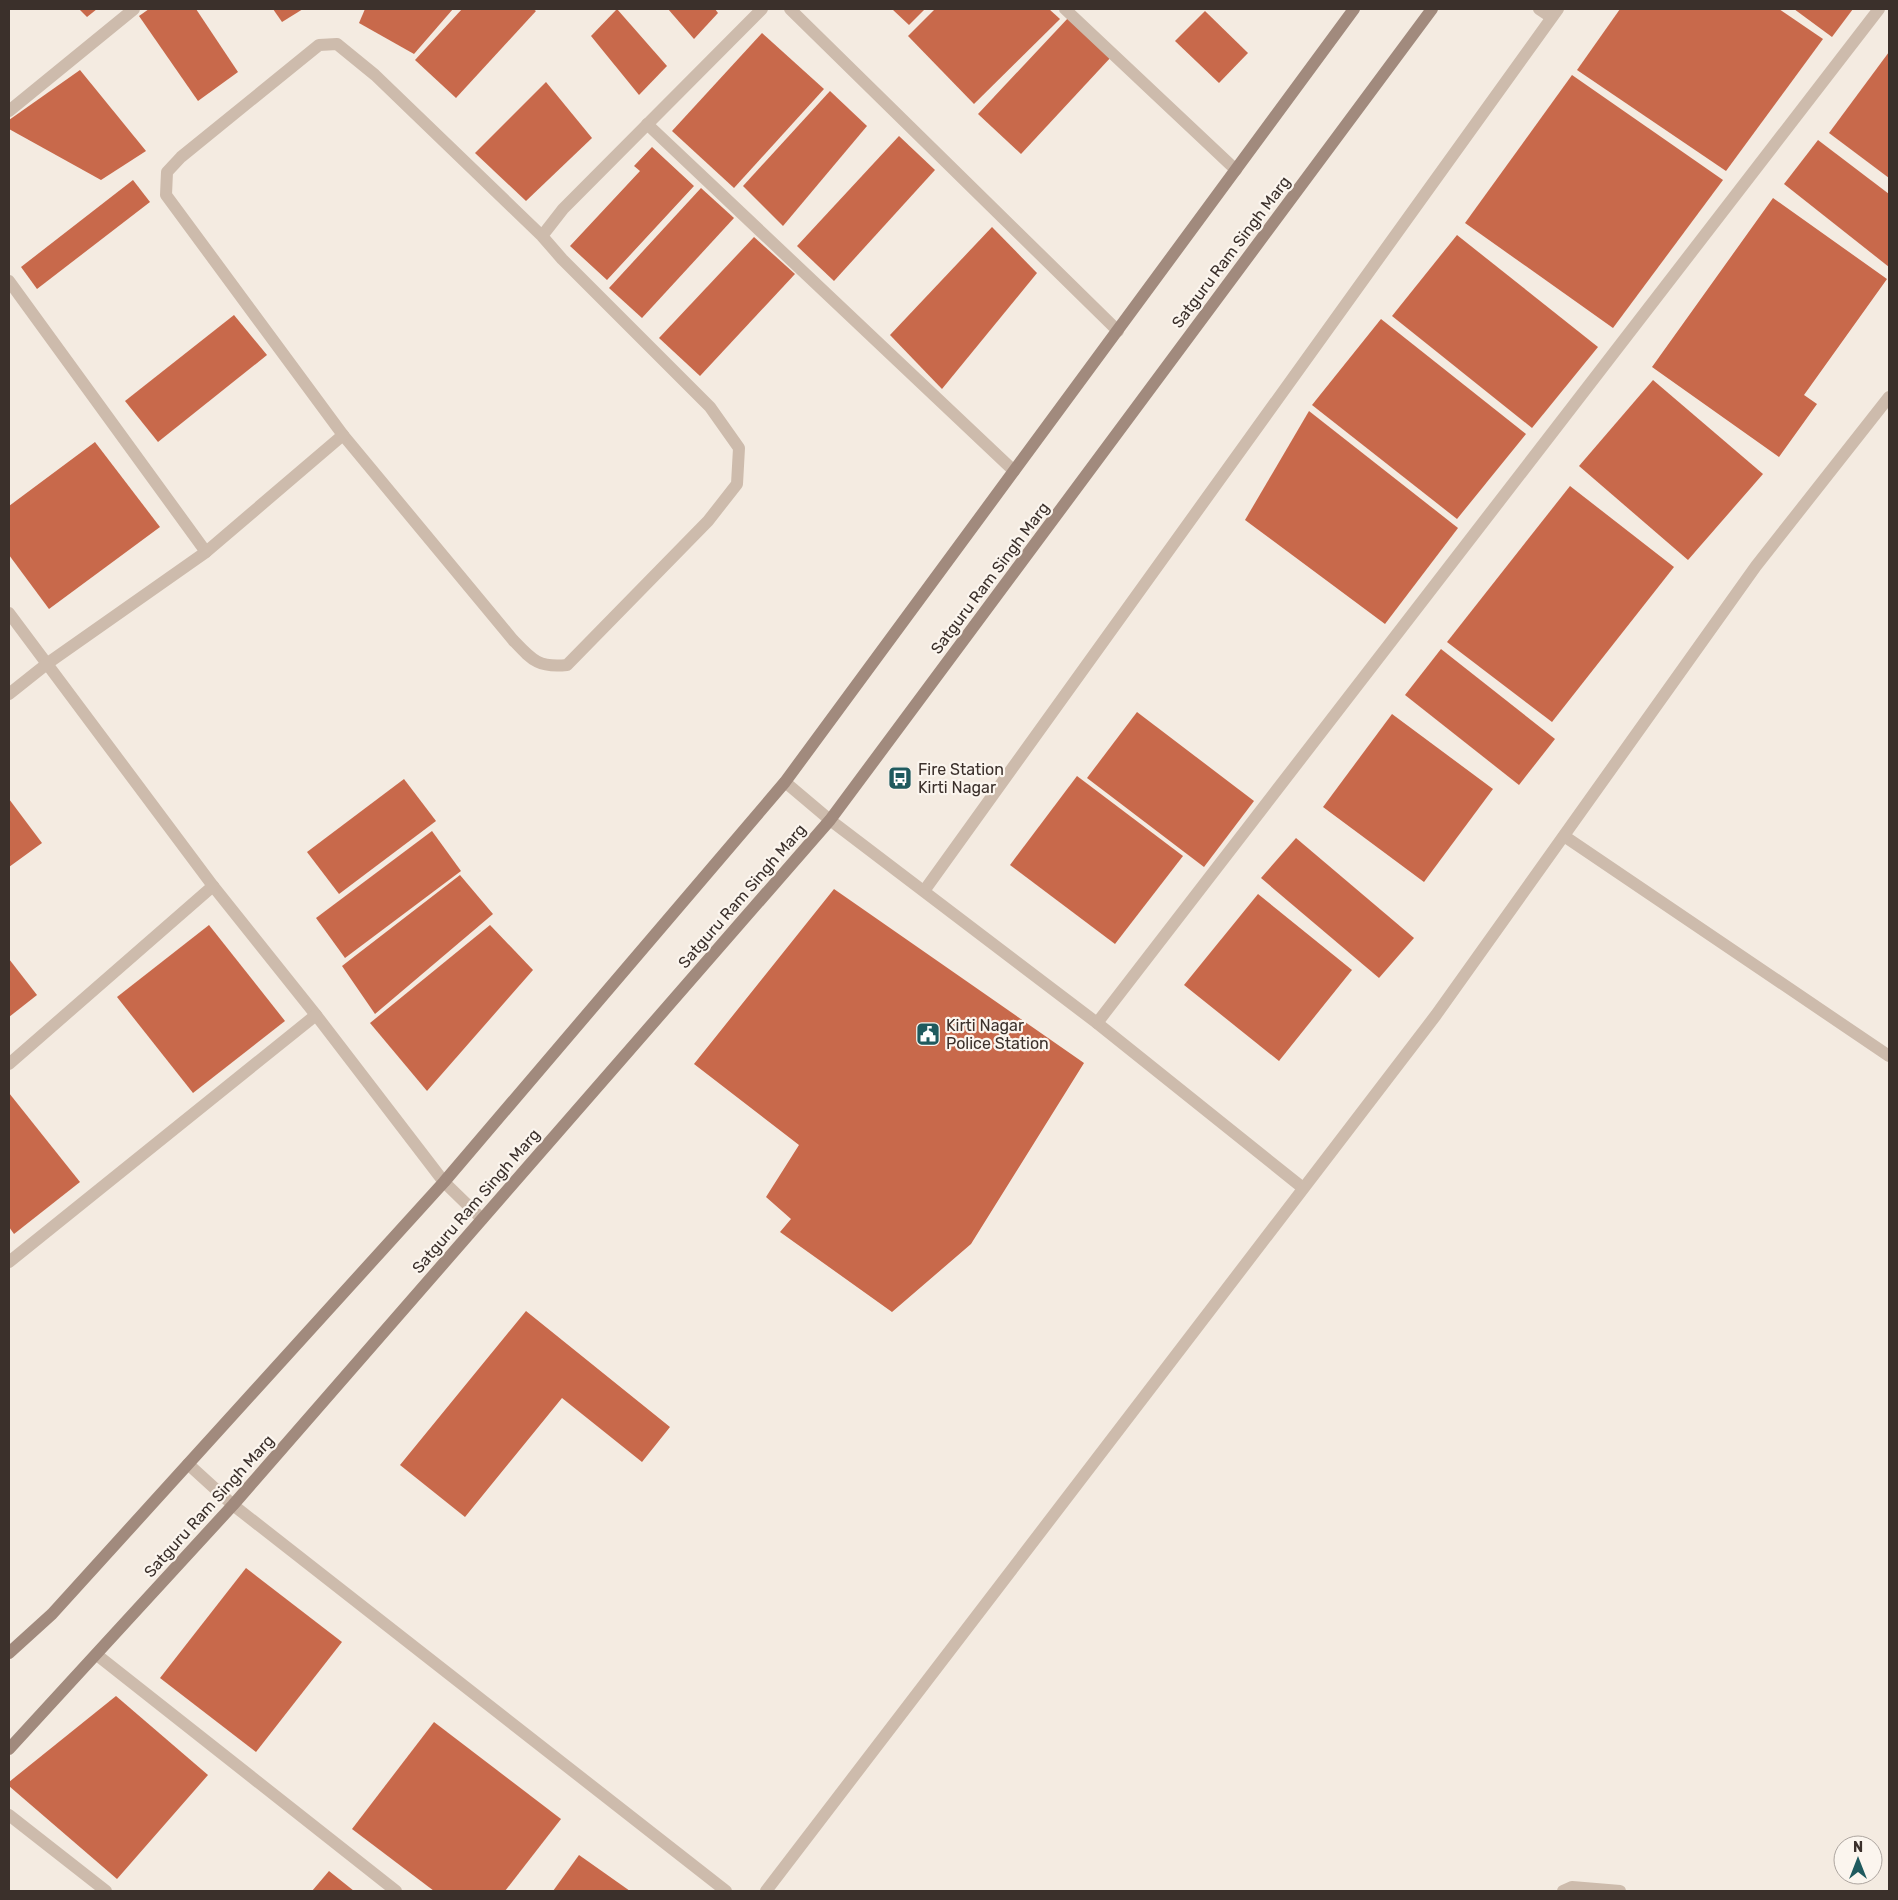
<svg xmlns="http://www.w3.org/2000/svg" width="1898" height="1900" font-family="Rubik,sans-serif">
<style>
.building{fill:#c8694b}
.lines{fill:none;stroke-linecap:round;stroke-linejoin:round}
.service{stroke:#cdbbac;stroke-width:12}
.minor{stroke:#cdbbac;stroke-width:12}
.secondary{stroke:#a18a7d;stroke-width:12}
.labels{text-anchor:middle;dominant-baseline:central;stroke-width:4.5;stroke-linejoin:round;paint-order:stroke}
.street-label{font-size:16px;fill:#3b302b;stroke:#fbf5ee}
.poi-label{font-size:16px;fill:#3b302b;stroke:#fbf5ee;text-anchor:start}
</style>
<rect width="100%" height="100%" fill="#f4ebe1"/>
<!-- building -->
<g class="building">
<polygon points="79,9 97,9 87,17"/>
<polygon points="149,9 196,9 238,72 198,101 139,16"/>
<polygon points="273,9 303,9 282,22"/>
<polygon points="365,9 453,9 414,54 359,23"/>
<polygon points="462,9 533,9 536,11 456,98 415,60"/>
<polygon points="617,9 667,66 639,95 591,36"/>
<polygon points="668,9 715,9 718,13 694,39"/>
<polygon points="892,9 925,9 909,25"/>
<polygon points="935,9 1049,9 1060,19 974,104 908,36"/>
<polygon points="1620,9 1779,9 1823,39 1726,171 1577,70"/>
<polygon points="1794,9 1853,9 1832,37"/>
<polygon points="1205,11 1248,53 1219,83 1175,41"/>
<polygon points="1069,17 1112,56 1021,154 978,114"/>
<polygon points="762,33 824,89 734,188 672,131"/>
<polygon points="1889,52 1889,178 1829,133"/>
<polygon points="80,70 146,151 101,180 9,129 9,120"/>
<polygon points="1572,75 1723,180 1613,328 1465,223"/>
<polygon points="546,82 592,138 526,201 475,153"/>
<polygon points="830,91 867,126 783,226 743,186"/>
<polygon points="899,136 935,170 834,281 797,246"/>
<polygon points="1818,140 1889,194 1889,267 1784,184"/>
<polygon points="652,147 694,186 607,280 570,246 640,171 634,166"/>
<polygon points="133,180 150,202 37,289 21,267"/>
<polygon points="701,188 734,218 642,318 609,288"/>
<polygon points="1773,198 1887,279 1804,395 1817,404 1779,457 1652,367"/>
<polygon points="992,227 1037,273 942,389 890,335"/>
<polygon points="1457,235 1598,347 1532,428 1392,316"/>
<polygon points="754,237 795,274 700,376 659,338"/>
<polygon points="234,315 267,355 158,442 125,401"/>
<polygon points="1381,319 1526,434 1457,519 1312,405"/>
<polygon points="1653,380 1763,474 1688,560 1579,466"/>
<polygon points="1309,411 1458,528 1385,624 1245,520"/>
<polygon points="95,442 160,527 49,609 9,555 9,506"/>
<polygon points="1570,486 1674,567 1552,722 1447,642"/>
<polygon points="1441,649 1555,739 1519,785 1405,695"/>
<polygon points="1137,712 1254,801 1204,867 1087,778"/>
<polygon points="1392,714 1493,789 1424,882 1323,807"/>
<polygon points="1077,776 1183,856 1115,944 1010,865"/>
<polygon points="404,779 436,821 339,894 307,852"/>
<polygon points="9,799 42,843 9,867"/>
<polygon points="432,831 461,871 345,958 316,918"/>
<polygon points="1296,838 1414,938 1379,978 1261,878"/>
<polygon points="460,875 493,914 375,1014 342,966"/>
<polygon points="834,889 1084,1063 971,1244 892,1312 780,1232 791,1219 766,1197 799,1145 694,1064"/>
<polygon points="1258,894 1352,970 1279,1061 1184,985"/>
<polygon points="209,925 285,1021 193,1093 117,997"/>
<polygon points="490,925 533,970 427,1091 370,1023"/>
<polygon points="9,959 37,995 9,1017"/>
<polygon points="9,1093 80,1182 14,1234 9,1227"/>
<polygon points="526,1311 670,1427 642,1462 562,1398 465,1517 400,1465"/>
<polygon points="246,1568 342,1642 256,1752 160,1678"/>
<polygon points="116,1696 208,1775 117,1879 9,1786 9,1782"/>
<polygon points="434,1722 561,1819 505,1891 434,1891 352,1829"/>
<polygon points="579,1855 630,1891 553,1891"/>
<polygon points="329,1871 354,1891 312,1891"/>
</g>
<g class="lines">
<!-- service -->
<g class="service">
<polyline points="1539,9 1551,17"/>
<polyline points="785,782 830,820 1097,1023 1303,1188"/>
<polyline points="1564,836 1889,1056"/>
<polyline points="924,891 1558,9"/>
<polyline points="1097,1023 1879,9"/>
<polyline points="188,1464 233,1505 726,1891"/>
<polyline points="97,1655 396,1891"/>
<polyline points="9,1815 106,1891"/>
<polyline points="766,1891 1436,1015 1756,566 1889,397"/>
<polyline points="1563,1891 1572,1887 1620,1891"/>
</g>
<!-- minor -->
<g class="minor">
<polyline points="790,9 1118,331"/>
<polyline points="1065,9 1236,170"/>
<polyline points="9,111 134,9"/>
<polyline points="647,124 1014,471"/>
<path d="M542 236 375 75 337 44 319 45 181 157 167 172 166 195 343 435 513 640C532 660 538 668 567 665L708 521 737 484 739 448 710 407 562 259 542 236 563 209 762 9"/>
<polyline points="9,281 206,552"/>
<polyline points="9,613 213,886 316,1015 444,1182 482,1219"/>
<polyline points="9,694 48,663 206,552 343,435"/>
<polyline points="9,1064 213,886"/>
<polyline points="9,1262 316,1015"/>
</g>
<!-- secondary -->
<g class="secondary">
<polyline points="9,1653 52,1614 444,1182 785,782 1354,9"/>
<polyline points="9,1749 233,1505 830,820 1432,9"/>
</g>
</g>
<!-- icons -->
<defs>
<g id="bus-square" transform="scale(1.25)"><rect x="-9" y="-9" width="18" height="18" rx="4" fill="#1f5a5e" stroke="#fbf5ee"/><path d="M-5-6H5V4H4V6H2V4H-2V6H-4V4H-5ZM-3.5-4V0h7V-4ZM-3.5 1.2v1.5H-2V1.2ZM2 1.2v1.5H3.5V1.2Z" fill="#fff"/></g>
<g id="civic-square" transform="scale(1.25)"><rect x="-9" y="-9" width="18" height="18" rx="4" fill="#1f5a5e" stroke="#fbf5ee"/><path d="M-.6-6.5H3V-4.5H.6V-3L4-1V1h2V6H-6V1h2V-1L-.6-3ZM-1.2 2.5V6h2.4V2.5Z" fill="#fff"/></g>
</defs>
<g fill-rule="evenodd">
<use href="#bus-square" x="900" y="778"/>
<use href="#civic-square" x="928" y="1034"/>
</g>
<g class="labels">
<!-- street labels -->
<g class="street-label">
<text transform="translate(1231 252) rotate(-53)">Satguru Ram Singh Marg</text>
<text transform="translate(990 578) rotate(-53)">Satguru Ram Singh Marg</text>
<text transform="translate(742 896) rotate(-49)">Satguru Ram Singh Marg</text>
<text transform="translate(476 1201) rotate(-49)">Satguru Ram Singh Marg</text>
<text transform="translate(209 1506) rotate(-48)">Satguru Ram Singh Marg</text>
</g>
<!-- poi labels -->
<g class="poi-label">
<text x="918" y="769">Fire Station<tspan x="918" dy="18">Kirti Nagar</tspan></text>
<text x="946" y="1025">Kirti Nagar<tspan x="946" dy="18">Police Station</tspan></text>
</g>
</g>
<!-- border -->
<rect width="1898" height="1900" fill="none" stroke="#3b302b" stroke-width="20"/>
<!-- north arrow -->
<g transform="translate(1858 1860)"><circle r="24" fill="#fbf5ee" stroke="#aea6a0"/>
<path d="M0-4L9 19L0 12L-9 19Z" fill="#1f5a5e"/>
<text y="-8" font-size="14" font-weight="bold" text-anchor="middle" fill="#3b302b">N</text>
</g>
</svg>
